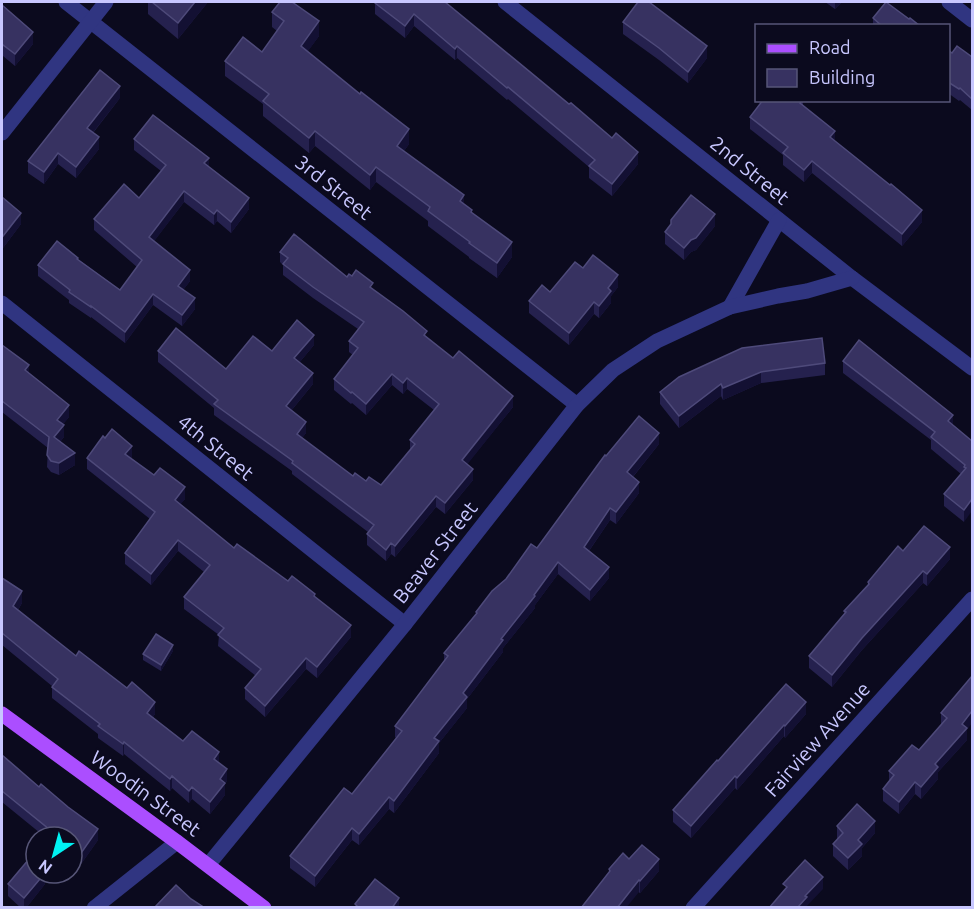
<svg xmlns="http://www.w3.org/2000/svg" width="974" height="909" font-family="Ubuntu,sans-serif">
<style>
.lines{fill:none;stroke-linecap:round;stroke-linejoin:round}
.minor{stroke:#303581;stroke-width:15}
.major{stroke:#ab4eff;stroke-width:15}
.wall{fill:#25214e}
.shaded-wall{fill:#131033}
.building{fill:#373261;stroke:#4e4a7a;stroke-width:1.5}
.labels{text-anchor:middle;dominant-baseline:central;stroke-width:4.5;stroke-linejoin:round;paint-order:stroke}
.street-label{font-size:20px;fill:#c8c7ff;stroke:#0b0a1e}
</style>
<rect width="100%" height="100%" fill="#0b0a1e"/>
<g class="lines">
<!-- minor -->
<g class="minor">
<polyline points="66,2 577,405"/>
<polyline points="505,2 852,278 972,368"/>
<polyline points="949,2 972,20"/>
<polyline points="2,133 106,2"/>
<polyline points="2,303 405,624"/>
<polyline points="730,307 779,220"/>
<polyline points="208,865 405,624 577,405 613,370 657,341 730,307 778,296 807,291 852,278"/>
<polyline points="94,908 177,842"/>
<polyline points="693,908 972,599"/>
</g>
<!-- major -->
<polyline class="major" points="2,714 177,842 264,908"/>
</g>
<!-- wall -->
<g class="wall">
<polygon points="148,2 208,2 178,39 148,14"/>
<polygon points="445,2 638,164 612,196 589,178 589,167 508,99 507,100 457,58 455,60 414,26 405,38 375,14 375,3"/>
<polygon points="825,2 842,2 835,9"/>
<polygon points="2,5 33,44 15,66 3,56"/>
<polygon points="272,12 319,36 307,52 409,144 404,151 464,204 512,257 497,278 469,258 469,257 428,226 428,221 376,182 370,190 315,146 309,153 263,116 263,104 225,76 225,61 262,52 277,31 272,27"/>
<polygon points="873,18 909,19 920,26 873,26"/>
<polygon points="623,22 707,58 688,83 659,60 623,34"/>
<polygon points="948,50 952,53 972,57 972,110 960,100 959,101 948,93"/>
<polygon points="120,98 93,133 99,149 76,178 58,164 44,184 28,173 28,161"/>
<polygon points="803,100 803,105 835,141 922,222 902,246 812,173 804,182 783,165 783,155 750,129 750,117"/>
<polygon points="134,139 209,167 249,209 231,233 217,221 214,225 184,202 154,241 190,281 183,290 195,309 182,326 153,305 125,343 91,317 91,318 69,303 69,300 38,276 38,265 78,259 120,290 137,267 94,230 94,219 139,198 161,171 134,150"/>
<polygon points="2,197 21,224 3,248 2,247"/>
<polygon points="671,220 715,226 696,250 691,252 684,260 665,244 665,232 671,225"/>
<polygon points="280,252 347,277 373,289 427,337 513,407 467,464 473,480 445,514 436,507 395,557 391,554 386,561 367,545 367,534 368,532 292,474 292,471 214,415 214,408 158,362 158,351 226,369 272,351 314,345 299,363 313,384 291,411 306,433 302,438 353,476 381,485 410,450 410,440 434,410 407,389 403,394 392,385 366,415 352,403 351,404 334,390 334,379 353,355 349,352 349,341 358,329 313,298 283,275 283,265 280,262"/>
<polygon points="583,268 618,287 611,296 611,303 599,318 594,314 569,345 529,313 529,301 550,292"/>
<polygon points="2,345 69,417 63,424 64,437 60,442 75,465 59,475 51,472 47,467 48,448 2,412"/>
<polygon points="742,348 825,363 825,375 761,383 723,400 721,396 679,428 660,404 660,392"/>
<polygon points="843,361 953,426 972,441 964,522 944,506 944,494 961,474 931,449 931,440 843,373"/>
<polygon points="105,438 132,457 131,458 185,499 180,504 234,548 315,597 351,637 317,678 306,669 265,717 245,699 245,688 256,676 218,646 219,635 184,609 184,597 204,572 178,551 151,585 125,564 125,553 150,519 87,469 87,458"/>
<polygon points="659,444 633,477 639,493 616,524 610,520 589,551 609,578 590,601 558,574 535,605 535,608 503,648 503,652 467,699 467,708 439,743 439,753 394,813 389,809 359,845 352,840 315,887 290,868 290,856 352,794 396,738 395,737 395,726 444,661 444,653 476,614 476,612 506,579 537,548 606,456"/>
<polygon points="903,551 950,559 927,586 923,583 862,650 832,687 809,668 809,656 844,614 844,611 868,586 868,582"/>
<polygon points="2,579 22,603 18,610 76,656 155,714 153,717 183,741 219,763 227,781 225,784 225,795 210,814 192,799 189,803 172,788 170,791 124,754 123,756 98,738 98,734 52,698 52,686 2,645"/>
<polygon points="173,651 161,671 143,660 143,654"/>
<polygon points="786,684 806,714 785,738 784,736 737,790 735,788 691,838 673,822 673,810 718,761"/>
<polygon points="941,713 967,730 967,740 938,772 938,779 921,799 915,794 899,814 883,801 883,789 889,781 889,771 919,750 941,725"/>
<polygon points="2,755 98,840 74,874 72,873 72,837 45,837 2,802"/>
<polygon points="837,826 875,833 862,848 862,856 848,870 833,856 833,844 838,839 837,838"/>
<polygon points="629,859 659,871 640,893 609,873 609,869"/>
<polygon points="8,884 45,884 26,908 21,908 8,896"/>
</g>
<!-- shaded-wall -->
<g class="shaded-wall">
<polygon points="195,2 208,2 178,39 178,23"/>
<polygon points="835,2 842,2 835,9"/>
<polygon points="414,14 414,26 405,38 405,26"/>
<polygon points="319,21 319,36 301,61 301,46"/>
<polygon points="33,32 33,44 15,66 15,54"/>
<polygon points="457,46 457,58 455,60 455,49"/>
<polygon points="707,46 707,58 688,83 688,72"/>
<polygon points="120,86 120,98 87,140 87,128"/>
<polygon points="409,129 409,144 397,161 397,146"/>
<polygon points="315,131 315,146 309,153 309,138"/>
<polygon points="835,131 835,143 830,137"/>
<polygon points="99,137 99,149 76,178 76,167"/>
<polygon points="638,152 638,164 612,196 612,184"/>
<polygon points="58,153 58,164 44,184 44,172"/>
<polygon points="209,158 209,169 204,163"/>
<polygon points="812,161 812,173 804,182 804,170"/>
<polygon points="376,167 376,182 370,190 370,175"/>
<polygon points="184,191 184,202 149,248 149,237"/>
<polygon points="464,195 464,210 460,201"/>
<polygon points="249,198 249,209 231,233 231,222"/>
<polygon points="217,210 217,221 214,225 214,214"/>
<polygon points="922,210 922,222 902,246 902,234"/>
<polygon points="21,213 21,224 3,248 3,236"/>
<polygon points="715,214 715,226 696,250 691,252 684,260 684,248"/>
<polygon points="512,242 512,257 497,278 497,263"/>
<polygon points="190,270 190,281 178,297 178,286"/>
<polygon points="618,275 618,287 611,296 611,303 599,318 599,306 608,288"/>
<polygon points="153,294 153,305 125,343 125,332"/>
<polygon points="195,298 195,309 182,326 182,315"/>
<polygon points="594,302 594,314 569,345 569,333"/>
<polygon points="314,335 314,345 294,369 294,358"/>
<polygon points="29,365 29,377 25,370"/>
<polygon points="761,372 761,383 723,400 723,388"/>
<polygon points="313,373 313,384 286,417 286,406"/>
<polygon points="392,374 392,385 366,415 366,404"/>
<polygon points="407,378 407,389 403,394 403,383"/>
<polygon points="721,384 721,396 679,428 679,416"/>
<polygon points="513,396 513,407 462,471 462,460"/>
<polygon points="69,405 69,417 57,432 57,420"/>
<polygon points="953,415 953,427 948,421"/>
<polygon points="306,422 306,433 297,445 297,434"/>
<polygon points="64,425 64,437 54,449 54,437"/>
<polygon points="659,433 659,444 627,484 627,472"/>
<polygon points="132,446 132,457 125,465 125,454"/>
<polygon points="75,453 75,465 59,475 59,463"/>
<polygon points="473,469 473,480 445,514 445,503"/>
<polygon points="639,482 639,493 616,524 616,512"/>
<polygon points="185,487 185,499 175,511 175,500"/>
<polygon points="436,496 436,507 395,557 395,546"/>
<polygon points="972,499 972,511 964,522 964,510"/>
<polygon points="610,508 610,520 584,558 584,547"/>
<polygon points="178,540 178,551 151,585 151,574"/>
<polygon points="391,543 391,554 386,561 386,550"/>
<polygon points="950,547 950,559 927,586 927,574"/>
<polygon points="558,562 558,574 535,605 535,608 503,648 503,652 467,699 467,708 439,743 439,753 394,813 394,801 463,693 501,639"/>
<polygon points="609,567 609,578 590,601 590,590"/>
<polygon points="923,571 923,583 862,650 832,687 832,675 862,638"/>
<polygon points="22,591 22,603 13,618 13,606"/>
<polygon points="351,625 351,637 317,678 317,667"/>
<polygon points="173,645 173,651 161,671 161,665"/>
<polygon points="306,658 306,669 265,717 265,706"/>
<polygon points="155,702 155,714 147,725 147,713"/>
<polygon points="806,702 806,714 785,738 785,726"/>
<polygon points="972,711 972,723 967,730 967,740 938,772 938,779 921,799 921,787 962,724"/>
<polygon points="784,725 784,736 737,790 737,778"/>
<polygon points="124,742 124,754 123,756 123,744"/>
<polygon points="219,752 219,764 214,759"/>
<polygon points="227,769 227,781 225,784 225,795 210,814 210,802 220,779"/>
<polygon points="172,776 172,788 170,791 170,779"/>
<polygon points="735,776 735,788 691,838 691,826"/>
<polygon points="915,782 915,794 899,814 899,802"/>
<polygon points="192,787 192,799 189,803 189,791"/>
<polygon points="389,797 389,809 359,845 359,834"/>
<polygon points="875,821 875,833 862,848 862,856 848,870 848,858 858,840"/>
<polygon points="352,828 352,840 315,887 315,876"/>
<polygon points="98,829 98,840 74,874 74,863"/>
<polygon points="659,859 659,871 640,893 640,881"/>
<polygon points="45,873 45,884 26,908 24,908 24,898"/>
<polygon points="823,877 823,889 807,906 807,908 797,908 805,896"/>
<polygon points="639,880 639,892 626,908 617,908"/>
<polygon points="399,898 399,908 392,908"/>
</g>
<!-- building -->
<g class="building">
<polygon points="152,2 195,2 178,23"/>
<polygon points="280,2 292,2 319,21 301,46 360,94 361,92 409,129 397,146 464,195 460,201 472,210 471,212 512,242 497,263 469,243 470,242 428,211 430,207 376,167 370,175 315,131 309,138 263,101 269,94 225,61 243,37 262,52 284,21 272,12"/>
<polygon points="376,2 445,2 569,104 571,103 612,138 616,133 638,152 612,184 589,166 595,160 508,87 507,88 457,46 455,49 414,14 405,26 375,3"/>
<polygon points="638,2 649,2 707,46 688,72 659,48 623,22"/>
<polygon points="886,2 909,19 910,18 920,26 882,26 873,18"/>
<polygon points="2,5 33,32 15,54 3,45 2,47"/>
<polygon points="957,46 972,57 972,99 960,88 959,89 948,82 948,50 952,53"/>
<polygon points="100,70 120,86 87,128 99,137 76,167 58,153 44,172 28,161"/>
<polygon points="763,100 802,100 800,103 835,131 830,137 890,185 891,184 922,210 902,234 812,161 804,170 783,153 788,147 750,117"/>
<polygon points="153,115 209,158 204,163 249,198 231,222 217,210 214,214 184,191 149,237 190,270 178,286 195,298 182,315 153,294 125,332 91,306 91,307 69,292 70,290 38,265 57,241 78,258 77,259 120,290 142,260 94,219 124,184 139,198 166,165 134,139"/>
<polygon points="691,195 715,214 696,238 691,240 684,248 665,232 671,224 671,220"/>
<polygon points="2,197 21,213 3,236 2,235"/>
<polygon points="294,234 347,277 349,274 352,276 356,270 373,283 370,287 403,311 427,331 424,335 453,358 459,351 513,396 462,460 473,469 445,503 436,496 395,546 391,543 386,550 367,534 374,525 292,463 293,461 214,404 218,400 158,351 176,328 226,369 253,336 272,351 297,320 314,335 294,358 313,373 286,406 306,422 297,434 353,476 355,473 366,481 369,477 381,485 415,444 410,440 439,404 407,378 403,383 392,374 366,404 352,392 351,393 334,379 358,348 349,341 364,322 313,287 283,264 288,258 280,252"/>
<polygon points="593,255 618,275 608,288 611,291 599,306 594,302 569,333 529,301 542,285 550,292 575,262 583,268"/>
<polygon points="822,338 825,363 761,372 723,388 721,384 679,416 660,392 679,377 742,348"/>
<polygon points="859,340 953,415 948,421 972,441 972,499 964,510 944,494 966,468 964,467 965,465 931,437 935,432 843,361"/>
<polygon points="2,345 29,365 25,370 69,405 57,420 64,425 54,437 75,453 59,463 51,461 47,455 49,437 2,401"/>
<polygon points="639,416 659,433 627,472 639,482 616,512 610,508 584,547 609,567 590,590 558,562 534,595 535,596 501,639 503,640 463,693 467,697 434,738 439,741 394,801 389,797 359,834 352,828 315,876 290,856 344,788 352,794 402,731 395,726 448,656 444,653 477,613 476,612 492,591 506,579 531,544 537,548 605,455 606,456"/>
<polygon points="112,429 132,446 125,454 154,475 160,468 185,487 175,500 234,548 237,544 288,581 292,576 315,594 314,596 351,625 317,667 306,658 265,706 245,688 261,669 218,635 224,628 184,597 210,565 178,540 151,574 125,553 155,512 87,458 103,436 105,438"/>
<polygon points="924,526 950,547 927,574 923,571 862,638 832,675 809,656 846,612 844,611 869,584 868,582 898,546 903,551"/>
<polygon points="2,578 22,591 13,606 76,656 79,651 127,688 132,682 155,702 147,713 183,741 192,731 219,752 214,759 227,769 220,779 225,783 210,802 192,787 189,791 172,776 170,779 124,742 123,744 98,726 100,724 52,687 58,679 2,633"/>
<polygon points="156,634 173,645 161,665 143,654"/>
<polygon points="972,676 972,711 962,724 967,728 935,764 938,767 921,787 915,782 899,802 883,789 894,775 889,771 912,745 919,750 947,718 941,713"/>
<polygon points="786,684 806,702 785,726 784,725 737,778 735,776 691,826 673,810 717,760 718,761"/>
<polygon points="2,755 39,787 41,784 68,807 98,829 74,863 72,861 72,837 53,837 55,834 2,791"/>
<polygon points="857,804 875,821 858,840 862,844 848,858 833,844 843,833 837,826"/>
<polygon points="642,845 659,859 640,881 639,880 617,908 581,908 610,871 609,869 623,853 629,859"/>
<polygon points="29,859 36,865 36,873 45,873 24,898 8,884"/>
<polygon points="805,860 823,877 805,896 807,897 797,908 769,908 787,887 783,884"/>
<polygon points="375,879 399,898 392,908 359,908 355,904"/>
<polygon points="176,885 191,899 205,908 157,908 156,906"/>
</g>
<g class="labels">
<!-- street labels -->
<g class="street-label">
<text transform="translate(750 170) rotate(39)">2nd Street</text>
<text transform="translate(334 187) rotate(38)">3rd Street</text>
<text transform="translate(216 447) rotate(39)">4th Street</text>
<text transform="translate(435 552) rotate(-52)">Beaver Street</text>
<text transform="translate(817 739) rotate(-48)">Fairview Avenue</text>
<text transform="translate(146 793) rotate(36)">Woodin Street</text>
</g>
</g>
<!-- border -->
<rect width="974" height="909" fill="none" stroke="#c8c7ff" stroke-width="6"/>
<!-- legend -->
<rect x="755" y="24" width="195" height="78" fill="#0b0a1e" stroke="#575678" stroke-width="1.5"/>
<rect x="767" y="44" width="30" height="9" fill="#ab4eff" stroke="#575678" stroke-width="1.5"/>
<text x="809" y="54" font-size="18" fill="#c8c7ff">Road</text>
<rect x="767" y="69" width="30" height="18" fill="#373261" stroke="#575678" stroke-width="1.5"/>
<text x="809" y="84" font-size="18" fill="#c8c7ff">Building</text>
<!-- north arrow -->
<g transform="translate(54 855) rotate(216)"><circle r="28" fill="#0b0a1e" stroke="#575678" stroke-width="1.5"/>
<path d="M0-4.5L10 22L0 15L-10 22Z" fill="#00f2f2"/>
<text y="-9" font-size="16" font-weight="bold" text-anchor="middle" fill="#c8c7ff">N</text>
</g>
</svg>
